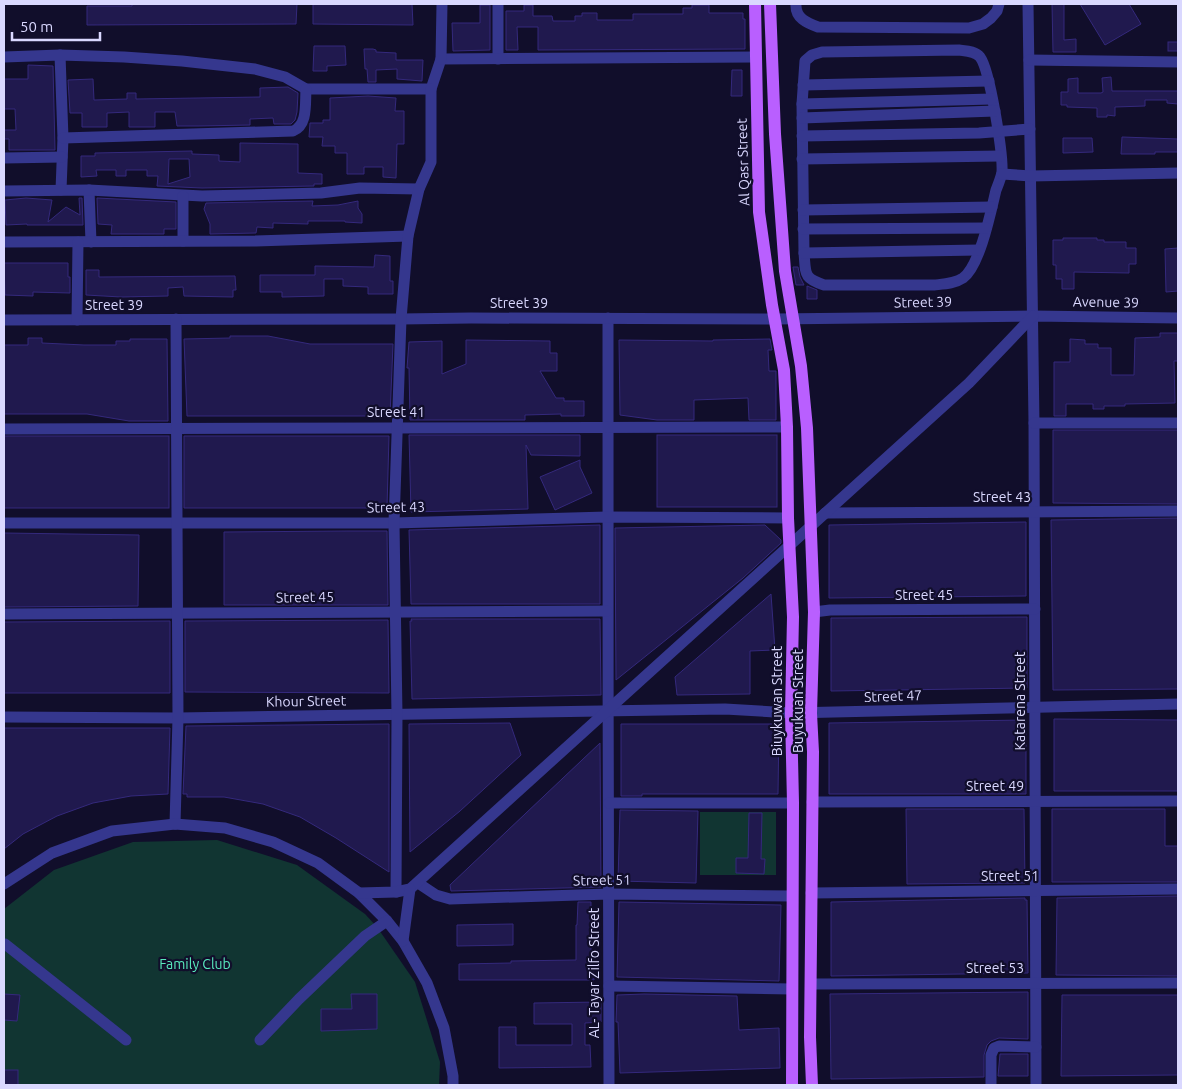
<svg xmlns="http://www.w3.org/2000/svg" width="1182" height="1089" font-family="Ubuntu,sans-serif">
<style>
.green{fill:#113532}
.building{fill:#20194e;stroke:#34297c;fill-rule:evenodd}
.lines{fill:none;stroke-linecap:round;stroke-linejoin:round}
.minor{stroke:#35378e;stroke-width:11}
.major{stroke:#b95fff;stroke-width:12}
.labels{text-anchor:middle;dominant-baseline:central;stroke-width:4.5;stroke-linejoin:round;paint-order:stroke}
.street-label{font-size:14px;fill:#dad8ff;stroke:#110e2b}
.park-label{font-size:14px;fill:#59eabd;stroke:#110e2b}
</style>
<rect width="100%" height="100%" fill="#110e2b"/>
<!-- green -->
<g class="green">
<rect x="700" y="812" width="76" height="63"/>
<polygon points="217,840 297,865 365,914 377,927 415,982 440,1062 439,1085 4,1085 4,909 54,870 133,842"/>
</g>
<!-- building -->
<g class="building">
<polygon points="132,4 297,4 296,24 87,25 87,6 132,6"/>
<polygon points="313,4 412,4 413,25 313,24"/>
<polygon points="1052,4 1064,4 1064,40 1076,39 1076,52 1053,52"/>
<polygon points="1080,4 1129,4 1141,24 1105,45"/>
<polygon points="480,5 490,5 490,50 453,51 452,23 480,23"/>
<polygon points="524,5 533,5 533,16 552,16 553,21 575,21 575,16 582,16 582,13 597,13 597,20 633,20 633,14 683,14 683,8 692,8 692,5 709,5 709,13 743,13 743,19 745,19 745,49 538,50 538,27 517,27 518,50 506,50 506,11 524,11"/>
<rect x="1168" y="42" width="10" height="9"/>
<polygon points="314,46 345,46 346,65 327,66 327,71 313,71"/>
<polygon points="364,49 373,49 376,50 376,52 396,53 396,60 423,60 422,81 397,79 397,69 376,70 376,82 368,82 367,69 365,69"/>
<polygon points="28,65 53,66 55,150 9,150 9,139 4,139 4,130 16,130 15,109 4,109 4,79 28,79"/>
<polygon points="732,70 742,70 742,96 731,96"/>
<polygon points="1111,77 1112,91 1178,91 1178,104 1167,103 1167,100 1145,100 1145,106 1115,107 1115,116 1107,115 1107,117 1097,117 1097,108 1067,107 1067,105 1061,105 1061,92 1068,92 1068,79 1078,78 1078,93 1101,93 1103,92 1102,78"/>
<polygon points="93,79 94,100 127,99 127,93 136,93 136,99 260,97 260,88 288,87 298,93 297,112 295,120 291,124 274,124 273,118 250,119 250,125 198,126 177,126 175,112 155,112 155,127 129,127 129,112 107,113 107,127 82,127 82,113 70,113 68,80"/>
<polygon points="368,96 396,98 395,111 404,111 404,144 397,144 396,178 383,177 383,167 364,167 364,174 347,174 347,153 335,153 335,146 322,146 323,137 309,137 310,123 323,123 323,120 330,120 330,98"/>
<polygon points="1122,137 1178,139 1178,152 1155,152 1155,154 1121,154"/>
<polygon points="1063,138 1092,138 1093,152 1063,153"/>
<path d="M240 143 298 144V173L322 174V184H314V186L202 188 157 186 158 176H147V170H126V176H116V170H96L97 176 81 177V156H95V153L192 151V154L219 155V161L240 162ZM169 159H189L190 177 168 184Z"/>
<polygon points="26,198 52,200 48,222 66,207 80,215 79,198 82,198 83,225 27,225 27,224 6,225 5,200"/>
<polygon points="97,198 176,202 176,229 164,229 164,234 111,234 112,225 98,224"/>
<polygon points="313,201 312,206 338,205 358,201 358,208 362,214 362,223 345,222 345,221 308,221 308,224 273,223 273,228 257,227 256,233 210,234 210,224 204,209 206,203"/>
<polygon points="1063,238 1097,238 1097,240 1104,240 1104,242 1126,242 1126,248 1136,248 1136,264 1129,264 1129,273 1074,272 1074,289 1062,289 1062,279 1056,279 1056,265 1053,265 1053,240 1063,240"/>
<polygon points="1178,248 1178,291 1166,292 1165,249"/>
<polygon points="375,255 390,256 390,281 393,281 393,294 368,294 368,287 343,286 343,279 324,279 324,296 282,297 282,292 260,292 260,275 315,275 315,266 374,267"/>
<polygon points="4,263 68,263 68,277 70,277 70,293 33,292 33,296 5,295"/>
<polygon points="793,267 798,267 800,277 804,285 796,285"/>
<polygon points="86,270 99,270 99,277 235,276 236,290 233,290 233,297 184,296 183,287 168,288 168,296 121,297 86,295"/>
<polygon points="807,286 817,290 817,299 807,299"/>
<polygon points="1160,333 1178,333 1178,361 1174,361 1175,403 1125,404 1125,406 1104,406 1104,409 1093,409 1093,404 1066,404 1066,416 1054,416 1054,362 1070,362 1070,339 1085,340 1085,344 1098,344 1098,348 1111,348 1111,375 1134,375 1135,338 1160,337"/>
<polygon points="230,336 268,336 310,344 393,344 390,416 187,416 184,339 230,338"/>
<polygon points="28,338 42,338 42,343 84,345 116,345 116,341 130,341 130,339 167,339 168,421 129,421 87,414 4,414 4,345 28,345"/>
<polygon points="770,339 772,350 768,350 769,371 776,371 776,420 749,420 748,398 694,400 694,420 657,420 620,415 619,340 713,341 713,340"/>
<polygon points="466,340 550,341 550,353 557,353 557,371 540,371 556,398 564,398 564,401 584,401 584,416 561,416 561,414 525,415 525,420 410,420 409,368 407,368 409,342 442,341 442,374 466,364"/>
<polygon points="1053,430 1178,430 1178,504 1053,503"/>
<polygon points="409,435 580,435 580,456 531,455 526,445 528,509 411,512"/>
<rect x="657" y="435" width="120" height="72"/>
<rect x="4" y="436" width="165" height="72"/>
<polygon points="184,436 389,436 387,508 184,508"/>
<polygon points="580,460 580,467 592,493 555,510 540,477"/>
<polygon points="1178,518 1178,689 1053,690 1051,520"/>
<polygon points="1026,522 1026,596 829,598 829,525"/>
<polygon points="600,525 600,604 411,604 409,530"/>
<polygon points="765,525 781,540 781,543 743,578 616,680 615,528"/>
<polygon points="347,531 387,531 388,605 224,605 224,532"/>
<polygon points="4,533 139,535 138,606 4,607"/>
<polygon points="771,594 775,650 750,651 750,694 677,695 675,677"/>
<polygon points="1027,617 1027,688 831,691 831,618"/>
<polygon points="411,619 600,619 601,695 412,699 410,621 412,621"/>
<polygon points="388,620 389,693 185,692 185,621"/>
<polygon points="4,622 170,621 170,693 4,693"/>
<polygon points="1054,719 1178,720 1178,791 1054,791"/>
<polygon points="1026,720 1026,794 829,794 829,723"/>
<polygon points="510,723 521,755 460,811 410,852 409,724"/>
<polygon points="389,724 389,872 336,838 300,817 263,804 224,797 187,797 187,794 183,794 186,726"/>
<polygon points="621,724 779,724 778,794 642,794 642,796 621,796"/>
<polygon points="4,728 170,728 168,794 131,796 93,803 57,816 23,834 4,849"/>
<polygon points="600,743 601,887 451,891 450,885"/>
<polygon points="906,809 1024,809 1025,883 907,884"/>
<polygon points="1052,809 1165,809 1165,846 1178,846 1178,882 1052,882"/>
<polygon points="620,810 698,811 696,883 618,881"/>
<polygon points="749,813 762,813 761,859 765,859 764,874 736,873 736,858 748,858"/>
<polygon points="1178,896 1178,976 1056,975 1057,898"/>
<polygon points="1025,898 1025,900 1027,900 1028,973 831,976 831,902"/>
<polygon points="578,902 591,902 591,960 593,960 594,980 459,980 459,964 511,963 511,961 576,960 576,925 577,925"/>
<polygon points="619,902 781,905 779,981 617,977"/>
<polygon points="513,924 513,945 457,946 457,925"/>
<polygon points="1028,992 1028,1039 999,1038 991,1041 987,1045 984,1055 984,1077 831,1079 830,994"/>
<polygon points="4,994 20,995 17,1021 4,1020"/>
<polygon points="351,994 377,994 377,1029 321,1031 321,1009 352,1009"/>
<polygon points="644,994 737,996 739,1030 779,1028 780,1068 620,1073 618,1022 616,1022 617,995"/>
<polygon points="1062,995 1178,995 1178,1075 1061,1076"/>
<polygon points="601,1002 601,1022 585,1023 585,1045 590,1045 591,1067 499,1068 499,1027 516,1027 516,1045 572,1045 572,1024 534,1024 534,1003"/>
<polygon points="1000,1054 1028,1054 1028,1076 998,1076"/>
<rect x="4" y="1070" width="14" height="15"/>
</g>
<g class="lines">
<!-- minor -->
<g class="minor">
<polyline points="498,4 498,59"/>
<path d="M796 4C795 18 807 23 818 27L969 28 983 24 991 18 997 11 999 4"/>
<polyline points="1028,4 1034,423 1036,1085"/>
<path d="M959 50C966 51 975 51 980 57 990 70 1003 154 1002 172 1001 178 998 185 996 190 991 211 980 266 963 278 954 284 944 284 934 285H824C803 278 806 274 804 253L802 104 805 61 812 55 822 52Z"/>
<polyline points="60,55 63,138 61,190"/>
<polyline points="4,57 60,55 124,57 182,61 255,69 285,77 306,89 431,89 441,59 755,57"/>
<polyline points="441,59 442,4"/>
<polyline points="1029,60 1178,62"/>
<polyline points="803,85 989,81"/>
<polyline points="802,104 992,99"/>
<polyline points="802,118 995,111"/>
<polyline points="802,136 979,133 1030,129"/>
<path d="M63 138 293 131C308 125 305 104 306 89"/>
<polyline points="4,158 62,157"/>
<polyline points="802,159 1000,156"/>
<polyline points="1002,174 1031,176 1178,173"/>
<polyline points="89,190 91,242"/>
<polyline points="4,191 89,190 202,196 321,193 360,188 419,189"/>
<polyline points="183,196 183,241"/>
<polyline points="803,210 992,207"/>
<polyline points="803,229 986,228"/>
<polyline points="4,242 256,241 408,236"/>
<polyline points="804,253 979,250"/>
<path d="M608 318C607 574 609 829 609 1085"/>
<polyline points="4,320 401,319 471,318 775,319 1033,316 1178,318"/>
<polyline points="77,320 78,242"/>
<polyline points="1034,423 1178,423"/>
<polyline points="4,429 787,427"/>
<polyline points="825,513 1178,511"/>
<polyline points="4,523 394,523 607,517 788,518"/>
<polyline points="814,612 830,610 1035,609"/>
<polyline points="4,614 607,611"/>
<polyline points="4,717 178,718 725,709 791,713 1178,704"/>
<polyline points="812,802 1178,801"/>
<polyline points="609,803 793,803"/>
<polyline points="175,824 178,718 176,319"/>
<polyline points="418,883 436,895 450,899 609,894 791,896"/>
<polyline points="4,884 52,853 112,831 175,824 225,828 273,842 318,863 359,893 387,921 403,941 427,983 444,1028 453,1076 453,1085"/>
<polyline points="396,892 397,715 394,523 401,319 408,236 419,189 431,162 431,89"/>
<polyline points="359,893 396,892 410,889 969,383 1033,316"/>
<polyline points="811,893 1178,889"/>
<polyline points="403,941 410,889"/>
<polyline points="5,944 126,1040"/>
<polyline points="811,984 1178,983"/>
<polyline points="609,986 792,989"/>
<polyline points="260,1040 299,999 365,936 387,921"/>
<polyline points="991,1085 991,1055 994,1048 999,1046 1036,1047"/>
</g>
<!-- major -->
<g class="major">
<polyline points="755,4 759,212 772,305 784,370 787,427 788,518 793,617 791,713 793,803 792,1085"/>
<polyline points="770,4 775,134 785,271 801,366 807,428 814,612 811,713 813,752 810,1037 812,1085"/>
</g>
</g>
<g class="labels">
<!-- street labels -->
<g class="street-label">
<text transform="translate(743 162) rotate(-92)">Al Qasr Street</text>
<text transform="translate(923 302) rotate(-1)">Street 39</text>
<text transform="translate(1106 302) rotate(1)">Avenue 39</text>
<text x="519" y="303">Street 39</text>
<text x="114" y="305">Street 39</text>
<text x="396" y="412">Street 41</text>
<text x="1002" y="497">Street 43</text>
<text transform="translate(396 507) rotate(-1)">Street 43</text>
<text x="924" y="595">Street 45</text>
<text transform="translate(305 597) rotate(-1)">Street 45</text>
<text transform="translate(893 696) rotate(-2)">Street 47</text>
<text transform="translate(306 701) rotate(-1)">Khour Street</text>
<text transform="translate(777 701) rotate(-90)">Biuykuwan Street</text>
<text transform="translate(798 701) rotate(-90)">Buyukuan Street</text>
<text transform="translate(1020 701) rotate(-90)">Katarena Street</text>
<text x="995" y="786">Street 49</text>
<text x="1010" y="876">Street 51</text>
<text transform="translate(602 880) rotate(-1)">Street 51</text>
<text x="995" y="968">Street 53</text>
<text transform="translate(594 973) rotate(-90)">AL- Tayar Zilfo Street</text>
</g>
<!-- park labels -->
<g class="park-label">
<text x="195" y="964">Family Club</text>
</g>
</g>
<!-- border -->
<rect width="1182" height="1089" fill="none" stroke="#dad8ff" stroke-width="10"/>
<!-- scale -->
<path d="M12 32v8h88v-8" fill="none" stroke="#dad8ff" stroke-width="2.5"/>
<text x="20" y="32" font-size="15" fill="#dad8ff" stroke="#110e2b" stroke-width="4" paint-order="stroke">50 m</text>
</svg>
